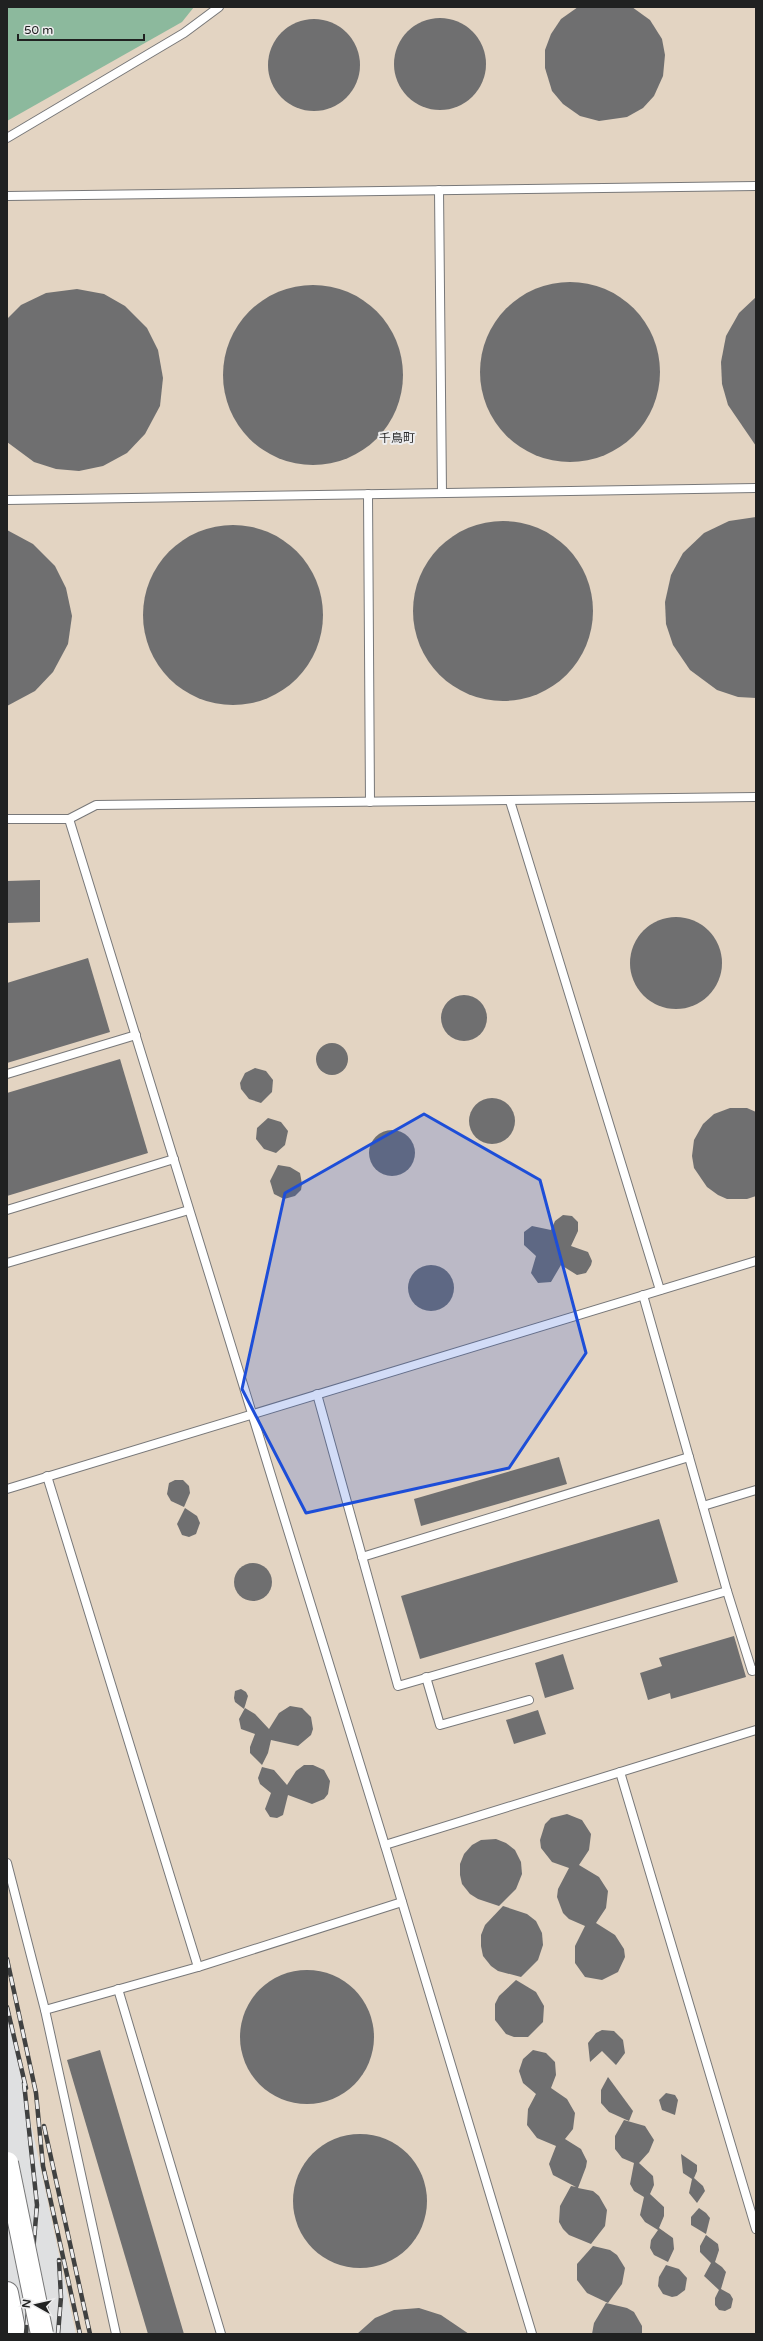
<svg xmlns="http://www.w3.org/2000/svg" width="763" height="2341" font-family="'Varela Round','Noto Sans JP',sans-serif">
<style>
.industrial{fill:#e3d4c2}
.forest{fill:#8cb99d}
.building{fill:#6f6f70}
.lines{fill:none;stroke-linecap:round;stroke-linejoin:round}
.service-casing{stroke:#787879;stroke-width:10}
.trunk-casing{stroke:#787879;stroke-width:24}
.motorway-casing{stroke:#787879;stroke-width:24}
.service{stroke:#fff;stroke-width:8}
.trunk{stroke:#fff;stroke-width:22}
.motorway{stroke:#fff;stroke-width:22}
.rail-casing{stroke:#404141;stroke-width:4.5}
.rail{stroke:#ededee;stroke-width:3;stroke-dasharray:9;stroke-linecap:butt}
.motorway-bridge-casing{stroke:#787879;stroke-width:24;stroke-linecap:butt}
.motorway-bridge{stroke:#fff;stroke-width:22}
.marked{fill:#1d4ed8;fill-opacity:0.2;stroke:#1d4ed8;stroke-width:3;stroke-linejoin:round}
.labels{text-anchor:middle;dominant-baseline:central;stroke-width:4;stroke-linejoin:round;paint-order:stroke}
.neighbourhood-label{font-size:12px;fill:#2a2a2b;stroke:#ededee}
</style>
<rect width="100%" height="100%" fill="#dfe0e1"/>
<!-- industrial -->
<polygon class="industrial" points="7,7 756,7 756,2334 76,2334 7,2011"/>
<!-- forest -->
<polygon class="forest" points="7,7 194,7 182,22 7,121"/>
<!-- building -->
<g class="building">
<polygon points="578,7 632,7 650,20 662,39 665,55 663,76 654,96 643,108 627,117 599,121 580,116 563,104 552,91 545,68 545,50 551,34 561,19"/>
<circle cx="440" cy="64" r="46"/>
<circle cx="314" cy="65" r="46"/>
<circle cx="570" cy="372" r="90"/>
<circle cx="313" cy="375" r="90"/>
<polygon points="77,289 104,294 125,306 147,328 158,350 163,378 160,406 145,434 127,453 103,466 79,471 56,469 34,462 7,442 7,319 21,305 46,293"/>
<polygon points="756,297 756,446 728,405 722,384 721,362 726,336 739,313"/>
<polygon points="756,517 756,698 738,697 717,690 690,670 673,645 666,624 665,602 671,575 683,553 704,533 729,521"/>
<circle cx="503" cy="611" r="90"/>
<circle cx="233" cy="615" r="90"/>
<polygon points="7,530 33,544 55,566 66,588 72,616 68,644 53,672 35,691 7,706"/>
<polygon points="40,880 40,922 7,923 7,881"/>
<circle cx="676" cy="963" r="46"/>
<polygon points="88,958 110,1032 7,1063 7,983"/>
<circle cx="464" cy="1018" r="23"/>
<circle cx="332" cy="1059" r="16"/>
<polygon points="120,1059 148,1153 7,1196 7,1093"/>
<polygon points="255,1068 266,1071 273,1080 272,1092 261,1103 249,1099 241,1089 240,1083 245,1073"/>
<circle cx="492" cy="1121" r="23"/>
<polygon points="730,1108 747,1108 756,1112 756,1196 747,1199 727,1199 718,1195 707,1187 694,1168 692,1156 694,1140 703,1124 714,1114"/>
<polygon points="268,1118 281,1122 288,1131 285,1145 276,1153 264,1149 256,1139 257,1128"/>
<circle cx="392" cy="1153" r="23"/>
<polygon points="278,1165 290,1167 300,1173 302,1184 301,1190 295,1196 284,1199 274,1194 270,1181"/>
<polygon points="563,1215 572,1216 578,1222 578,1231 571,1246 588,1252 592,1261 591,1265 586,1273 577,1275 561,1265 551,1282 538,1283 531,1273 536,1256 524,1245 524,1232 532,1226 551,1230 555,1221"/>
<circle cx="431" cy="1288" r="23"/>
<polygon points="559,1457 567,1484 421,1526 414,1499"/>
<polygon points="175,1480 183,1480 189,1486 190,1493 184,1507 171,1501 167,1494 169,1483"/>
<polygon points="185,1508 197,1516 200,1523 196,1534 189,1537 182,1535 177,1524"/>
<polygon points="659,1519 678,1582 420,1659 401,1596"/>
<circle cx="253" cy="1582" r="19"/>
<polygon points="734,1636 746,1677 671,1699 670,1693 648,1700 640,1673 662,1666 659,1658"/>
<polygon points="563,1654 574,1689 545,1698 535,1663"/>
<polygon points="241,1689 246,1692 248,1696 244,1709 235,1702 234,1698 235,1691"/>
<polygon points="290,1706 302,1708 311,1717 313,1729 311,1735 298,1746 271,1740 268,1753 262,1765 250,1753 250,1747 255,1734 241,1729 239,1719 245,1708 255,1714 269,1729 279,1713"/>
<polygon points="538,1710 546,1734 514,1744 506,1720"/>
<polygon points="304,1765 313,1765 324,1770 330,1781 328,1794 324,1799 312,1804 288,1795 283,1815 277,1818 270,1817 265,1809 271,1793 260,1784 258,1778 262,1767 274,1770 287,1785 296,1771"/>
<polygon points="567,1814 582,1820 591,1834 589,1850 579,1865 599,1877 608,1891 606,1908 596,1923 615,1935 624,1949 625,1957 618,1972 602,1980 585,1977 575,1963 575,1946 585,1926 569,1919 563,1913 557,1897 558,1889 569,1868 552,1862 541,1848 540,1840 545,1824 551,1818"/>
<polygon points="496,1839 506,1843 515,1850 521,1862 522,1874 516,1889 499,1906 478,1899 470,1894 462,1884 460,1875 460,1864 464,1854 472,1845 481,1840"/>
<polygon points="503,1906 527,1914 536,1921 542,1933 543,1945 538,1960 521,1977 498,1971 491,1966 483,1956 481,1946 481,1935 485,1925"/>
<circle cx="307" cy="2037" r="67"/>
<polygon points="516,1980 536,1992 544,2006 543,2022 528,2037 514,2037 506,2034 495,2020 495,2004 499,1996"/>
<polygon points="602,2030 614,2031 623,2040 625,2053 616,2065 602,2051 590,2062 588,2043 596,2033"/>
<polygon points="100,2050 184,2334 148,2334 67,2060"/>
<polygon points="533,2050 546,2053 555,2062 556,2075 551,2088 567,2099 575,2113 573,2129 565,2139 581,2149 587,2161 586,2167 578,2188 593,2191 599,2196 607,2210 605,2226 591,2244 569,2235 563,2229 559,2222 560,2206 571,2186 576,2187 553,2175 549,2164 556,2146 537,2138 527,2125 528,2109 536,2094 523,2083 519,2071 523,2059"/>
<polygon points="608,2077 633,2111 629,2121 609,2112 601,2103 601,2090"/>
<polygon points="666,2093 675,2095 678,2100 675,2115 662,2110 659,2100"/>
<polygon points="624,2120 645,2126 654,2140 649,2152 639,2163 653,2176 654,2185 650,2194 664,2207 664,2216 659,2228 673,2238 674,2249 668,2262 654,2255 650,2248 651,2240 658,2230 645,2222 640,2215 644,2197 634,2191 630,2184 634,2163 622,2158 615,2149 615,2136"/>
<circle cx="360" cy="2201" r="67"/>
<polygon points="681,2154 697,2165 697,2171 694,2178 703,2186 705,2191 697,2203 689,2193 692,2179 683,2173"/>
<polygon points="699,2208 706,2213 710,2218 706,2234 691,2225 691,2217"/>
<polygon points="706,2235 718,2244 719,2250 715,2262 722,2267 726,2272 721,2289 730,2294 733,2299 731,2308 725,2311 719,2310 715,2305 715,2298 719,2290 704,2276 711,2263 700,2252 700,2246"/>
<polygon points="593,2246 610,2250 617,2255 625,2268 622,2284 608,2303 587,2293 577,2280 577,2264"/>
<polygon points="666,2265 679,2269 687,2278 685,2290 677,2296 672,2297 663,2294 658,2286 659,2277"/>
<polygon points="606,2303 627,2308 634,2312 642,2326 642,2334 592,2334 594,2323"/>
<polygon points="419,2308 441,2315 469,2334 357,2334 375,2318 394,2310"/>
</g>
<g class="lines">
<!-- service casing -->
<g class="service-casing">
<g id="service">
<polyline points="7,138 184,33 219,7"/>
<polyline points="439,190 442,493"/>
<polyline points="7,196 756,186"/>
<polyline points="368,494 370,802"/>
<polyline points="7,500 756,488"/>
<polyline points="510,801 660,1290"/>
<polyline points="7,819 69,819 387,1852 532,2334"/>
<polyline points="69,819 96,805 756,797"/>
<polyline points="7,1074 136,1035"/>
<polyline points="7,1210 174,1159"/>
<polyline points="7,1263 189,1210"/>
<polyline points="317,1394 398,1686 727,1591 643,1295"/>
<polyline points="47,1476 198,1967"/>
<polyline points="7,1489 756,1261"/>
<polyline points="703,1506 756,1490"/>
<polyline points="362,1557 689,1457"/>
<polyline points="727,1591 752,1671 756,1670"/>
<polyline points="426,1677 440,1725 529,1700"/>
<polyline points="620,1772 756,2229"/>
<polyline points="385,1845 756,1730"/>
<polyline points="7,1863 45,2010 116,2334"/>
<polyline points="118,1989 221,2334"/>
<polyline points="45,2010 198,1967 402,1902"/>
</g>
</g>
<!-- trunk casing -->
<g class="trunk-casing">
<polyline id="trunk" points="7,2293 15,2334"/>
</g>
<!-- motorway casing -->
<g class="motorway-casing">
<polyline id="motorway" points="7,2321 10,2334"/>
</g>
<!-- service -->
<use href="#service" class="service"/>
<!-- trunk -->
<use href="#trunk" class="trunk"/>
<!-- motorway -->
<use href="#motorway" class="motorway"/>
<!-- rail casing -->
<g class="rail-casing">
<g id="rail">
<polyline points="7,1959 36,2093 43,2166 80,2334"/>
<polyline points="7,2007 26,2088"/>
<polyline points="24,2083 37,2205 26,2334"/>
<polyline points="44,2126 90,2334"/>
<polyline points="58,2334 61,2297 59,2260"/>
</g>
</g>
<!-- rail -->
<use href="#rail" class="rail"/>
<!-- motorway-bridge casing -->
<g class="motorway-bridge-casing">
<polyline id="motorway-bridge" points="7,2163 42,2334"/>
</g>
<!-- motorway-bridge -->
<use href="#motorway-bridge" class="motorway-bridge"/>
</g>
<!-- marked area -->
<path class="marked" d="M424 1114 540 1180 586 1353 509 1468 306 1513 242 1389 285 1193Z"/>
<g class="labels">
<!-- neighbourhood labels -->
<g class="neighbourhood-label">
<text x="397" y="438">千鳥町</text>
</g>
</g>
<!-- border -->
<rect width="763" height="2341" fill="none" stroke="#202121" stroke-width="16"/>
<!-- north arrow -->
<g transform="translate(36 2305) rotate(278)" stroke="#ededee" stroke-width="3" paint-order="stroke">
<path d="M0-3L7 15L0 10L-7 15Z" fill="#202121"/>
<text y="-6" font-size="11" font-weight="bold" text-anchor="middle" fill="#202121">N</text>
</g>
<!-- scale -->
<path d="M18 34v6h126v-6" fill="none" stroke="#202121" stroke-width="2"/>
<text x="24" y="34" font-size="12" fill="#202121" stroke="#ededee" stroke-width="3" paint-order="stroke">50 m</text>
</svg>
